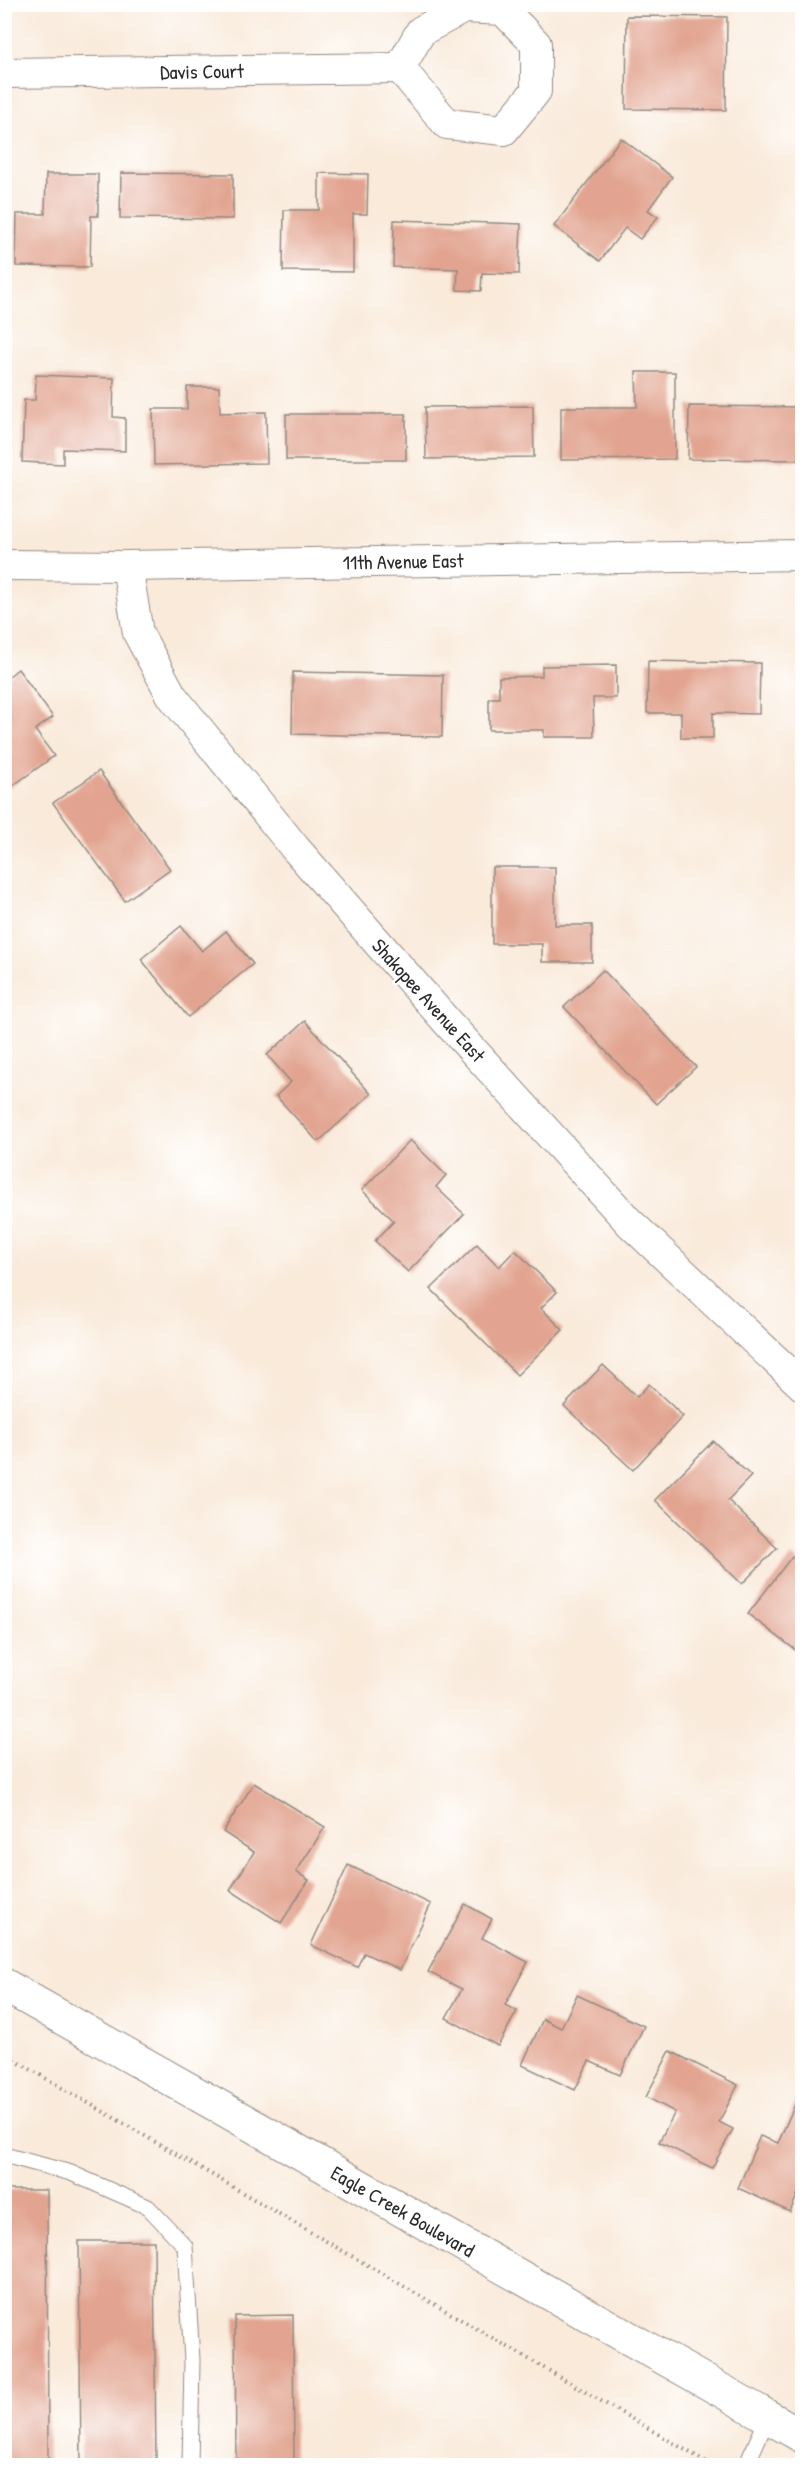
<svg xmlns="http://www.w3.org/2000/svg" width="807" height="2470" font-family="'Patrick Hand',sans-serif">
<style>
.building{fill:#e2a490}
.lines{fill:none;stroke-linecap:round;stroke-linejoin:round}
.service-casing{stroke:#928a82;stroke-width:17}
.minor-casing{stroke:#928a82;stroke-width:32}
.tertiary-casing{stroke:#928a82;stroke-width:35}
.path{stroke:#928a82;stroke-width:4;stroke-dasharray:1.5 4.5;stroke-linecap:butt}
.service{stroke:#fff;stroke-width:15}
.minor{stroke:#fff;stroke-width:30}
.tertiary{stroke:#fff;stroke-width:33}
.labels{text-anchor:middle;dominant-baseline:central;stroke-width:5;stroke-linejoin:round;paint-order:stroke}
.street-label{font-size:20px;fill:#2b2b2b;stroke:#fff}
</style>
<rect width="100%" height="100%" fill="#fff"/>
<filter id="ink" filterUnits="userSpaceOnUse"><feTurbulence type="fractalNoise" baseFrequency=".0167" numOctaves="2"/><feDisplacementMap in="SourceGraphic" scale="12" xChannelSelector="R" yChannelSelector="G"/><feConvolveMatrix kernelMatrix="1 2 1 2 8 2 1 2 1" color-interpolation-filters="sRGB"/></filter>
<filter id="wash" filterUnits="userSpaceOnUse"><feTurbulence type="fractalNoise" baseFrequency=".008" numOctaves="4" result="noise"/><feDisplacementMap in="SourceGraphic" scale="24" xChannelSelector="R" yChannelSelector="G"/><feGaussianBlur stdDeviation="1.35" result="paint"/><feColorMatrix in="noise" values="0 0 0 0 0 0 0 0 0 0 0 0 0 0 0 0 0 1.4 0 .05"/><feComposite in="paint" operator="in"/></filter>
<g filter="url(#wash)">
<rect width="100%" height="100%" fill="#f9eada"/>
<g id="blocks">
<!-- building -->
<g class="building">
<polygon points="627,16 727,17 726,110 626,109"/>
<polygon points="621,138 672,177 648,210 658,217 640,239 625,228 600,261 554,226"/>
<polygon points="121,173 233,174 233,219 120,218"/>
<polygon points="319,173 368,174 367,214 353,214 353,272 283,271 284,210 319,210"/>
<polygon points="46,174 98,174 98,216 91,216 90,267 16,266 17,214 45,214"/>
<polygon points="394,220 521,224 519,274 482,273 481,291 457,290 458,269 393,267"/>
<polygon points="636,372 675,372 675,459 561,460 561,407 637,407"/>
<polygon points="36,375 114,378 113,417 125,418 125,451 63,449 63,464 22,462 24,400 35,400"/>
<polygon points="187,387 219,387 220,413 266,412 267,463 154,465 153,409 187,409"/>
<polygon points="533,406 534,457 426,459 425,407"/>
<polygon points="689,406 802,407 801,460 688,459"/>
<rect x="286" y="414" width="120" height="46"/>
<polygon points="648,661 760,663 759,714 713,713 713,738 681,738 681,713 647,713"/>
<polygon points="616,665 616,698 593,698 594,737 544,737 544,730 489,730 489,698 499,698 499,677 542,676 542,666"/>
<polygon points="18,669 53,717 35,730 54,756 4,792 4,680"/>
<polygon points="293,672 443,675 442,737 292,734"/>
<polygon points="99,771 170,869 125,901 53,803"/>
<polygon points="492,867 555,867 555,925 592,925 592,962 542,962 542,944 492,944"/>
<polygon points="181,926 202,951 226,931 253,964 188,1017 141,959"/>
<polygon points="603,970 696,1067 656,1104 564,1007"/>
<polygon points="305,1021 371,1094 318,1142 276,1096 291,1082 267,1055"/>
<polygon points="410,1140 446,1175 436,1187 464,1214 408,1272 375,1241 394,1221 362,1190"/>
<polygon points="477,1244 499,1267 515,1250 557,1292 541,1308 563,1330 517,1375 431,1289"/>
<polygon points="603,1365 637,1397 649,1384 683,1416 633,1470 564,1406"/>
<polygon points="713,1441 751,1476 728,1500 777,1548 742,1584 655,1500"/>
<polygon points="792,1556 802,1564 802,1655 748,1614"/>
<polygon points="254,1783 325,1827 296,1872 309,1880 281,1923 230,1890 254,1852 223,1832"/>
<polygon points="348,1865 431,1904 400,1970 364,1953 357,1967 311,1945"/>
<polygon points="465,1904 492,1919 482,1938 528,1962 505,2005 517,2011 498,2046 446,2018 462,1989 428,1972"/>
<polygon points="577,1995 644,2026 620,2075 589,2061 575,2090 522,2065 543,2019 561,2028"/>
<polygon points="670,2051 738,2085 719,2122 733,2129 712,2168 659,2142 675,2112 646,2097"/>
<polygon points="800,2093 802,2095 802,2183 790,2212 738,2188 760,2136 778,2143"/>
<polygon points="4,2190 47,2190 48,2466 4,2466"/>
<polygon points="79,2241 154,2241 156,2466 81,2466"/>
<polygon points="293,2315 294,2466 236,2466 235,2316"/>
</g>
</g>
</g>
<g filter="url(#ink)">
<use href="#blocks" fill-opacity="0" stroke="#928a82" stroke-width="1.5"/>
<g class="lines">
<!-- service casing -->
<g class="service-casing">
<g id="service">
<polyline points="4,2155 71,2173 148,2207 185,2246 192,2360 190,2466"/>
<polyline points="746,2466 768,2417"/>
</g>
</g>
<!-- minor casing -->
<g class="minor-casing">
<g id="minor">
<polygon points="464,8 503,10 536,44 536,91 504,130 447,124 400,68 421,31"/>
<polyline points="4,73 400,68"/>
<polyline points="4,565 127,566 802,555"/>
<polyline points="127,566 138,633 172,696 295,848 448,1023 630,1223 802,1385"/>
</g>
</g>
<!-- tertiary casing -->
<g class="tertiary-casing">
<polyline id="tertiary" points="4,1985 802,2436"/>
</g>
<!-- path -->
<polyline class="path" points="4,2054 713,2466"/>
<!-- service -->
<use href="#service" class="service"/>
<!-- minor -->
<use href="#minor" class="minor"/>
<!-- tertiary -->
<use href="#tertiary" class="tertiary"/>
</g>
</g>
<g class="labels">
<!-- street labels -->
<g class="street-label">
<text transform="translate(202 71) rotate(-1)">Davis Court</text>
<text transform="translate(403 561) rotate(-1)">11th Avenue East</text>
<text transform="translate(429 1000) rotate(48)">Shakopee Avenue East</text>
<text transform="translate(403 2211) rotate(30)">Eagle Creek Boulevard</text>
</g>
</g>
<!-- margin -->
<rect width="807" height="2470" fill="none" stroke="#fff" stroke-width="24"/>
</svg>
